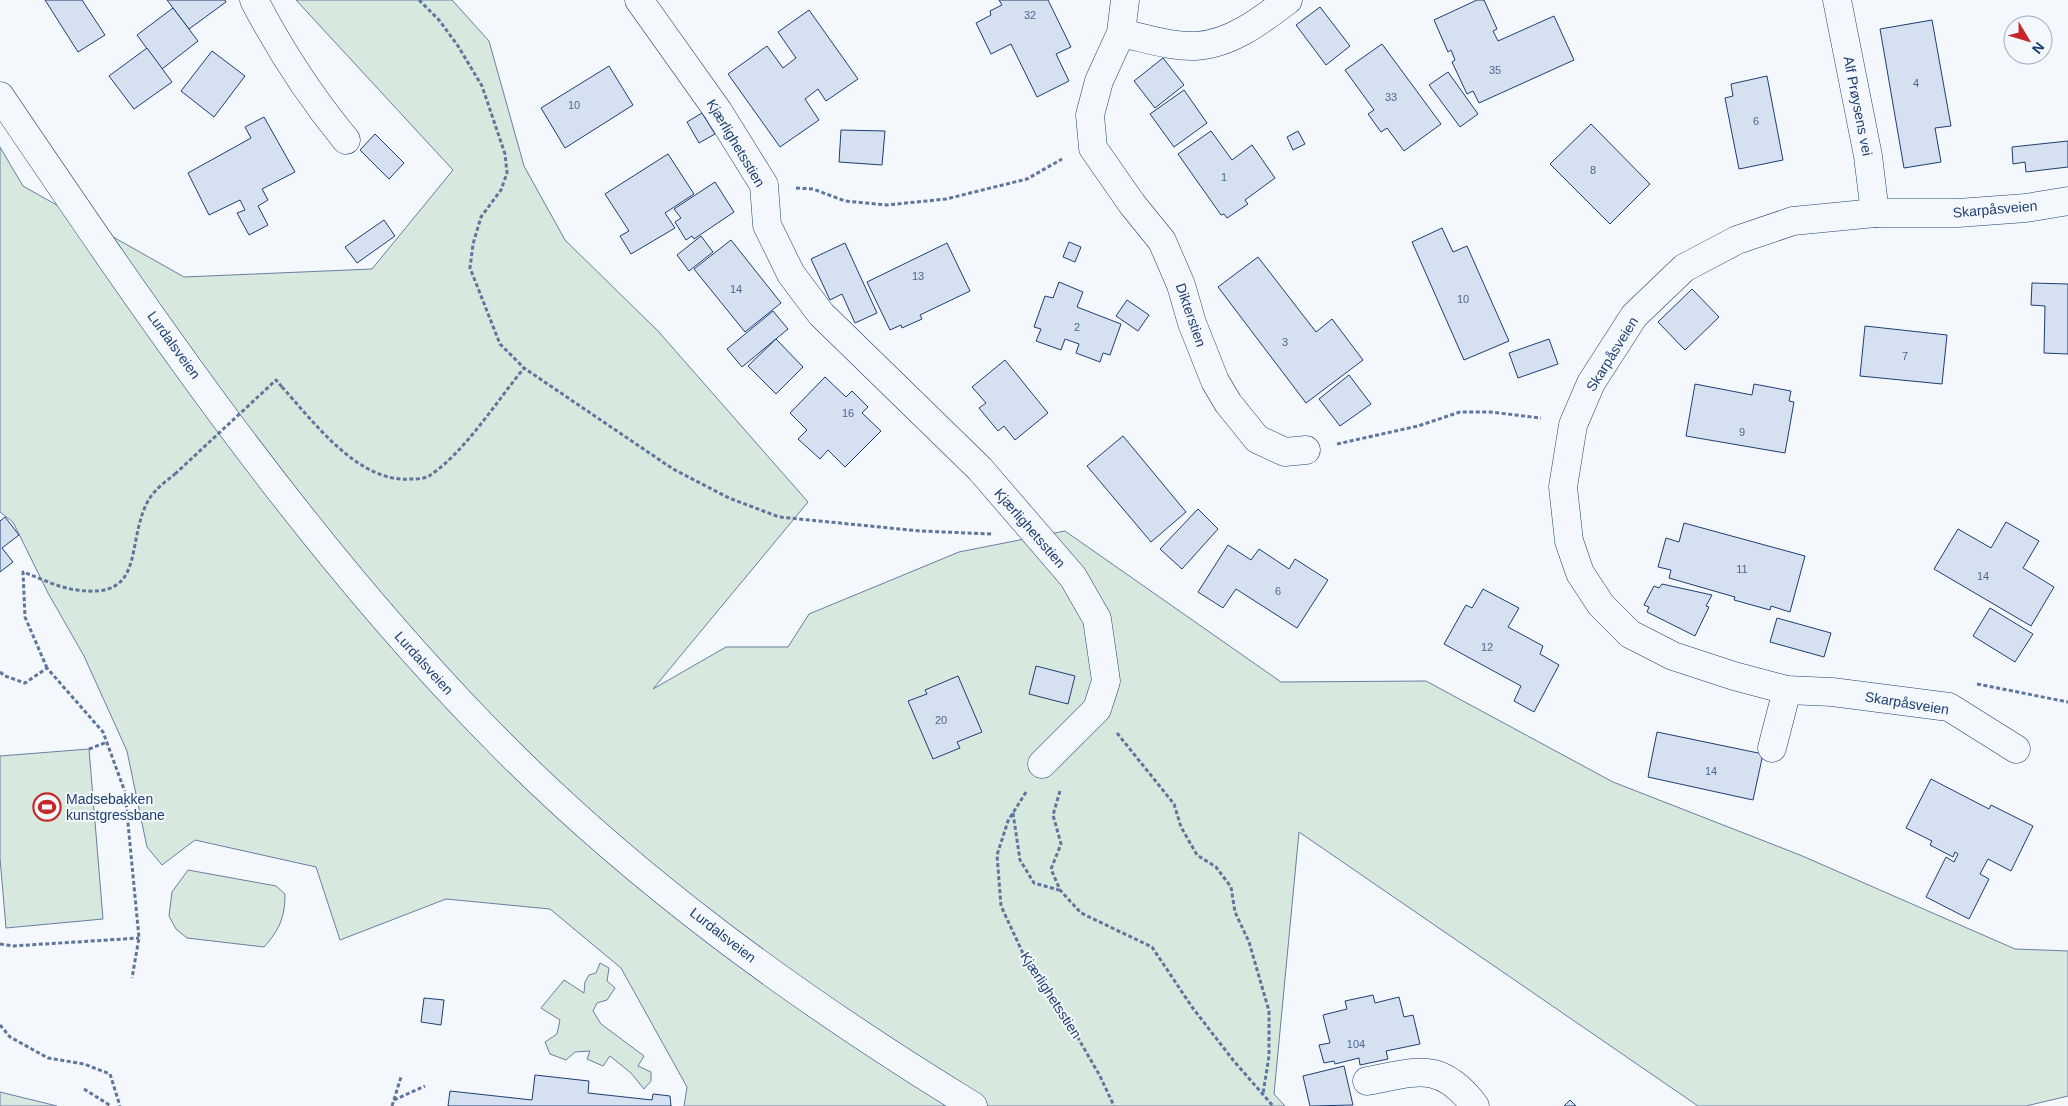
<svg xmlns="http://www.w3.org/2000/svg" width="2068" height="1106" font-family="Helvetica,sans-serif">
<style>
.green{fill:#d7e8df;stroke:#687fa3}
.building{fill:#d5e0f0;stroke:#1d3f73}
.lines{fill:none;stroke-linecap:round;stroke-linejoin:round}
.minor-casing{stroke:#1d3f73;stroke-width:29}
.major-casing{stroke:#1d3f73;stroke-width:29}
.path{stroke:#5e769c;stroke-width:3;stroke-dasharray:4 2.5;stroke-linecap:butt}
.minor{stroke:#f4f7fb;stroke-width:28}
.major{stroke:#f4f7fb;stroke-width:28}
.path-bridge{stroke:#5e769c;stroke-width:3;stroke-dasharray:4 2.5;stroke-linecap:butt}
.labels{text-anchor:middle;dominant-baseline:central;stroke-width:4;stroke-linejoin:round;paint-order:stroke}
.number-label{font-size:11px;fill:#4b6792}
.street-label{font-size:14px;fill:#1d3f73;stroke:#f4f7fb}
.poi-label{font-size:14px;fill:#1d3f73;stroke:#f4f7fb;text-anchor:start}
</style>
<rect width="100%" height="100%" fill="#f4f7fb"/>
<!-- green -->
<g class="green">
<polygon points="296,0 452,0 489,41 524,166 565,240 658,331 808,502 653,689 726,647 788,647 809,614 959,552 1065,531 1281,682 1426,681 1613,782 1800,855 2015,949 2068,951 2068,1096 2026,1106 1698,1106 1299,832 1274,1094 1285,1106 684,1106 687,1087 621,968 550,909 446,899 340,940 316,867 195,840 162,865 147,847 127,751 84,656 48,593 13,522 0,512 0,147 23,186 184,277 372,269 453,170"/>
<polygon points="89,749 103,919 6,928 0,858 0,756"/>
<path d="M188 870 276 886 285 894C285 918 279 930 264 947L187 938 176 929 169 916 172 892Z"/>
<polygon points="600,963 609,968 607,981 615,988 607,1000 597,1003 593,1011 601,1024 644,1056 638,1066 651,1072 651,1081 644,1089 631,1073 610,1056 603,1066 587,1059 590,1051 575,1052 566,1060 550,1054 545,1042 557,1034 560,1020 541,1008 564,980 584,993 585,982 589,975 596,973"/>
<polygon points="0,1092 57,1106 0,1106"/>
</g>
<!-- building -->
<g class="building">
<polygon points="45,0 82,0 105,35 78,52"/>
<polygon points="167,0 225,0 226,2 189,29"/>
<polygon points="999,0 1048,0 1071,47 1056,54 1069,81 1037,97 1011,44 991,54 976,23 991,15 990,11 1002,5"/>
<polygon points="1477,0 1484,0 1497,29 1493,31 1498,41 1554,16 1574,60 1479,103 1473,91 1467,94 1452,62 1455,60 1451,50 1448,52 1434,20"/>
<polygon points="1320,7 1350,46 1326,65 1296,25"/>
<polygon points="173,8 198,41 162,69 137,35"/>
<polygon points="809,10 858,79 826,101 818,89 805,99 819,120 780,147 728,74 767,46 783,68 796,58 778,32"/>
<polygon points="1932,20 1951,126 1935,128 1941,162 1904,168 1880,29"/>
<polygon points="1382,44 1441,124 1404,151 1387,128 1381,132 1368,114 1374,110 1345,70"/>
<polygon points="147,48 172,82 134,109 109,76"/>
<polygon points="212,51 245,76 214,117 181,91"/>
<polygon points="1163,58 1184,85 1155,108 1134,81"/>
<polygon points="609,66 633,105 565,148 541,108"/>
<polygon points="1448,72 1478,114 1460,127 1429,85"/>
<polygon points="1767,76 1783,160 1739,169 1725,98 1733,96 1731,84"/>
<polygon points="1184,90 1207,123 1174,147 1150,114"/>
<polygon points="702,113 715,134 699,143 687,122"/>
<polygon points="264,117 295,172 262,189 268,200 258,206 268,225 249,235 237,213 245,210 240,200 209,215 188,173 251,138 245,127"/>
<polygon points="1591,124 1650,184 1610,224 1550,164"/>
<polygon points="841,130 885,131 882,165 839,162"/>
<polygon points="1211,131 1232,160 1252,145 1275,178 1245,200 1248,204 1227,218 1224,214 1221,215 1178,154"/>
<polygon points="1298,131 1305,144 1293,150 1287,137"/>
<polygon points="375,134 404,163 389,179 360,150"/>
<polygon points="2068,141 2068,167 2026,172 2025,162 2013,164 2012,147"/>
<polygon points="668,154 694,194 665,213 675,228 631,254 620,236 629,231 605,194"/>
<polygon points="715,182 734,212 694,239 692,236 686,240 675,222 681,218 674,209"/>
<polygon points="384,220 395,236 357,263 345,247"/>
<polygon points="1442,228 1453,252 1467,246 1509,341 1464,360 1412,242"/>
<polygon points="701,236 713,252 689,271 677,255"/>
<polygon points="731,240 781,303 745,332 694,269"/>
<polygon points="1069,242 1081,247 1075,262 1063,257"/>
<polygon points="845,243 877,313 855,323 842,294 830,300 811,259"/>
<polygon points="947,243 970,291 920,315 922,319 902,328 901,325 890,330 867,282"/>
<polygon points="1258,257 1316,332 1332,319 1363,360 1306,403 1218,287"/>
<polygon points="1059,282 1083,292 1077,307 1121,324 1110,355 1103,353 1100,362 1076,353 1079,344 1065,339 1061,350 1036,341 1041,329 1034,327 1045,296 1053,298"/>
<polygon points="2032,283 2068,284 2068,354 2044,353 2045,306 2031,305"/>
<polygon points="1692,289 1719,317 1685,350 1658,322"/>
<polygon points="1127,300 1149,315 1138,331 1116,316"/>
<polygon points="773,311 788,329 742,367 727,349"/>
<polygon points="1865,326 1947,335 1942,384 1860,376"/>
<polygon points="776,339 803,367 776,394 748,366"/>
<polygon points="1549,339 1558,364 1518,378 1509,353"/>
<polygon points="1005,360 1048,413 1015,440 1004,426 998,431 979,408 986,403 972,387"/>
<polygon points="1349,375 1371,404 1340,426 1319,399"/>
<polygon points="825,377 846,397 852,391 868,407 862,413 881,431 845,467 828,450 820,459 798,439 807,430 790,413"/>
<polygon points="1695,384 1752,395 1754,384 1791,391 1789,401 1794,402 1785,453 1686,436"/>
<polygon points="1123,436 1186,512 1151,542 1087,466"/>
<polygon points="1198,509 1218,529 1182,569 1160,549"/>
<polygon points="5,517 19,535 2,548 13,562 0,572 0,521"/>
<polygon points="2006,522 2039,541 2023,568 2054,587 2031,626 1934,569 1958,529 1991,548"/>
<polygon points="1684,523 1805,556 1790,612 1771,606 1770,610 1734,600 1735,597 1669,578 1671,570 1658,567 1666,538 1679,542"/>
<polygon points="1228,545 1251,560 1259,549 1289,569 1295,559 1328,580 1297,628 1236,589 1223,608 1198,592"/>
<polygon points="1662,584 1712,595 1706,606 1709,607 1695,636 1647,612 1649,607 1644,605 1654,586 1659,588"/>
<polygon points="1483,589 1519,608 1508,627 1543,646 1540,654 1559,665 1534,712 1514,701 1521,686 1444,644 1466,605 1472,608"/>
<polygon points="1990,608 2033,634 2015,662 1973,636"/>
<polygon points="1777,618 1831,633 1824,657 1770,642"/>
<polygon points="1036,666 1075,676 1068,704 1029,694"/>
<polygon points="958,676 982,732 957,742 960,748 933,759 908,701 927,694 925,690"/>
<polygon points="1657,732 1763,754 1753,800 1648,777"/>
<polygon points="1931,779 1989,809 1991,805 2033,826 2011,871 1988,859 1980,874 1989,879 1969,919 1926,897 1946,857 1954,862 1958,854 1955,852 1953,857 1930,845 1932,841 1906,828"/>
<polygon points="1373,995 1375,1003 1399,997 1404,1017 1413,1015 1420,1044 1386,1051 1388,1059 1360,1065 1359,1058 1335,1064 1334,1061 1324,1063 1319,1045 1330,1043 1323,1015 1347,1009 1345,1001"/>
<polygon points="424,998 444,1000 441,1025 421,1022"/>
<polygon points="1344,1066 1353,1105 1310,1106 1303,1076"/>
<polygon points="535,1075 589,1081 588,1093 652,1100 653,1094 670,1096 671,1106 448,1106 450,1091 532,1100"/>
<polygon points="1570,1100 1576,1106 1564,1106"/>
</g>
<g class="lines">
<!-- minor casing -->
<g class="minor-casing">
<g id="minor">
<path d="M254 0C281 52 308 94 346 140"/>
<polyline points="639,0 718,111 764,185 767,225 791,274 821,314 980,469 1073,577 1097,619 1106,681 1097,709 1042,764"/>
<polyline points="1125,0 1121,33 1099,81 1090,115 1093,148 1132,204 1162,241 1181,285 1192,323 1215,381 1228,403 1257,439 1285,452 1306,450"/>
<polyline points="1837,0 1868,156 1875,213"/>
<path d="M1121 33C1145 38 1171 47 1196 46 1231 44 1262 20 1288 0"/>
<polyline points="1772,748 1787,690"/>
<polyline points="2016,749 1949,707 1832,692 1787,690 1734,676 1673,656 1630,634 1601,605 1580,573 1569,541 1563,487 1573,425 1591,383 1634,316 1684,268 1737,240 1793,221 1875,213 1958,213 2026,208 2068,201"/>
<path d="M1367 1081C1417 1072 1440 1060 1475 1106"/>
</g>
</g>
<!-- major casing -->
<g class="major-casing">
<path id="major" d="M0 96C149 316 299 537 485 728 628 876 798 999 973 1106"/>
</g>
<!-- path -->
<g class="path">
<polyline points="419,0 439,20 458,46 482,86 505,154 507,173 501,190 481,217 473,244 470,268 500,344 524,368 673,469 729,498 779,517 920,531 992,534"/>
<polyline points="796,188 813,189 845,201 887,205 946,199 1027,179 1062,159"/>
<path d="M282 387C313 421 358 483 410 479 416 479 424 479 429 476 464 453 497 401 524 368"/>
<polyline points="1337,444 1418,426 1460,412 1490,412 1541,418"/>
<path d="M47 668 25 617 23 572C40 578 59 588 77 590 147 600 125 543 148 501 154 490 165 482 175 474"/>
<polyline points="0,672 5,676 25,683 47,668 103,732 125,792 139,938 132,978"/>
<polyline points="1977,684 2068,702"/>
<polyline points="1117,733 1174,804 1181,827 1197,855 1216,867 1231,887 1235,912 1249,942 1269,1011 1269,1056 1263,1094"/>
<polyline points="89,749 107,742"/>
<polyline points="1060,791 1053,815 1061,844 1051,869 1060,890 1081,913 1152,947 1192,1007 1233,1060 1273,1106"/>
<polyline points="1026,792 1008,821 997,855 1001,906 1027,962 1063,1012 1100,1076 1114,1106"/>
<polyline points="1013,813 1020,860 1034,883 1059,890"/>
<polyline points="0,944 13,946 139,938"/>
<polyline points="0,1025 10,1037 48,1058 84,1064 110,1074 120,1106"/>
<polyline points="84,1089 111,1106"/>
<polyline points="394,1100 425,1086"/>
<polyline points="392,1106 401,1077"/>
</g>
<!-- minor -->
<use href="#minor" class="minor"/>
<!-- major -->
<use href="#major" class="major"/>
<!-- path-bridge -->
<polyline class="path-bridge" points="175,474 276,380 282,387"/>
</g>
<!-- icons -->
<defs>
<g id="stadium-ring" transform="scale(1.4375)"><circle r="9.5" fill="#f4f7fb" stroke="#c62828" stroke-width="1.5"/><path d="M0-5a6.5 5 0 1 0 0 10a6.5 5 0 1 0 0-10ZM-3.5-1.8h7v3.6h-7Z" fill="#c62828"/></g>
</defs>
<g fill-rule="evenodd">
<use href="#stadium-ring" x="47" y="807"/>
</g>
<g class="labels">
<!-- number labels -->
<g class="number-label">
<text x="1030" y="15">32</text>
<text x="1495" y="70">35</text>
<text x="1916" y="83">4</text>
<text x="1391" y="97">33</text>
<text x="574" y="105">10</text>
<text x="1756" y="121">6</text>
<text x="1593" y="170">8</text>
<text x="1224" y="177">1</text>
<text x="918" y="276">13</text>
<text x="736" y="289">14</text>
<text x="1463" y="299">10</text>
<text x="1077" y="327">2</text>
<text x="1285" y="342">3</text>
<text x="1905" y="356">7</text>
<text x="848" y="413">16</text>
<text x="1742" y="432">9</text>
<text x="1742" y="569">11</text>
<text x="1983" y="576">14</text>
<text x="1278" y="591">6</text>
<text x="1487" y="647">12</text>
<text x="941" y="720">20</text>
<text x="1711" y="771">14</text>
<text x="1356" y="1044">104</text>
</g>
<!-- street labels -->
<g class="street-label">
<text transform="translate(1858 106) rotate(79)">Alf Prøysens vei</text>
<text transform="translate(736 143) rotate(59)">Kjærlighetsstien</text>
<text transform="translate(1995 209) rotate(-5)">Skarpåsveien</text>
<text transform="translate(1191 315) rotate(71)">Dikterstien</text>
<text transform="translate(174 345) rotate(54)">Lurdalsveien</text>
<text transform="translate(1612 354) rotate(-58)">Skarpåsveien</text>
<text transform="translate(1030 528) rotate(49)">Kjærlighetsstien</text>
<text transform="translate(424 663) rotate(48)">Lurdalsveien</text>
<text transform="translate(1907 703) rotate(9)">Skarpåsveien</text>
<text transform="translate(723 935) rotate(38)">Lurdalsveien</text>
<text transform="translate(1051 995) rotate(57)">Kjærlighetsstien</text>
</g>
<!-- poi labels -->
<g class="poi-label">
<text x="66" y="799">Madsebakken<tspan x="66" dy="16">kunstgressbane</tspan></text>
</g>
</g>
<!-- north arrow -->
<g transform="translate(2028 40) rotate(128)"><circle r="24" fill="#f4f7fb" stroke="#9eadc5"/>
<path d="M0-4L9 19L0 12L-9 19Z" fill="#c62828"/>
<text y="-8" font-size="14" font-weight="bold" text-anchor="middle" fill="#1d3f73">N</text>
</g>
</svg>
